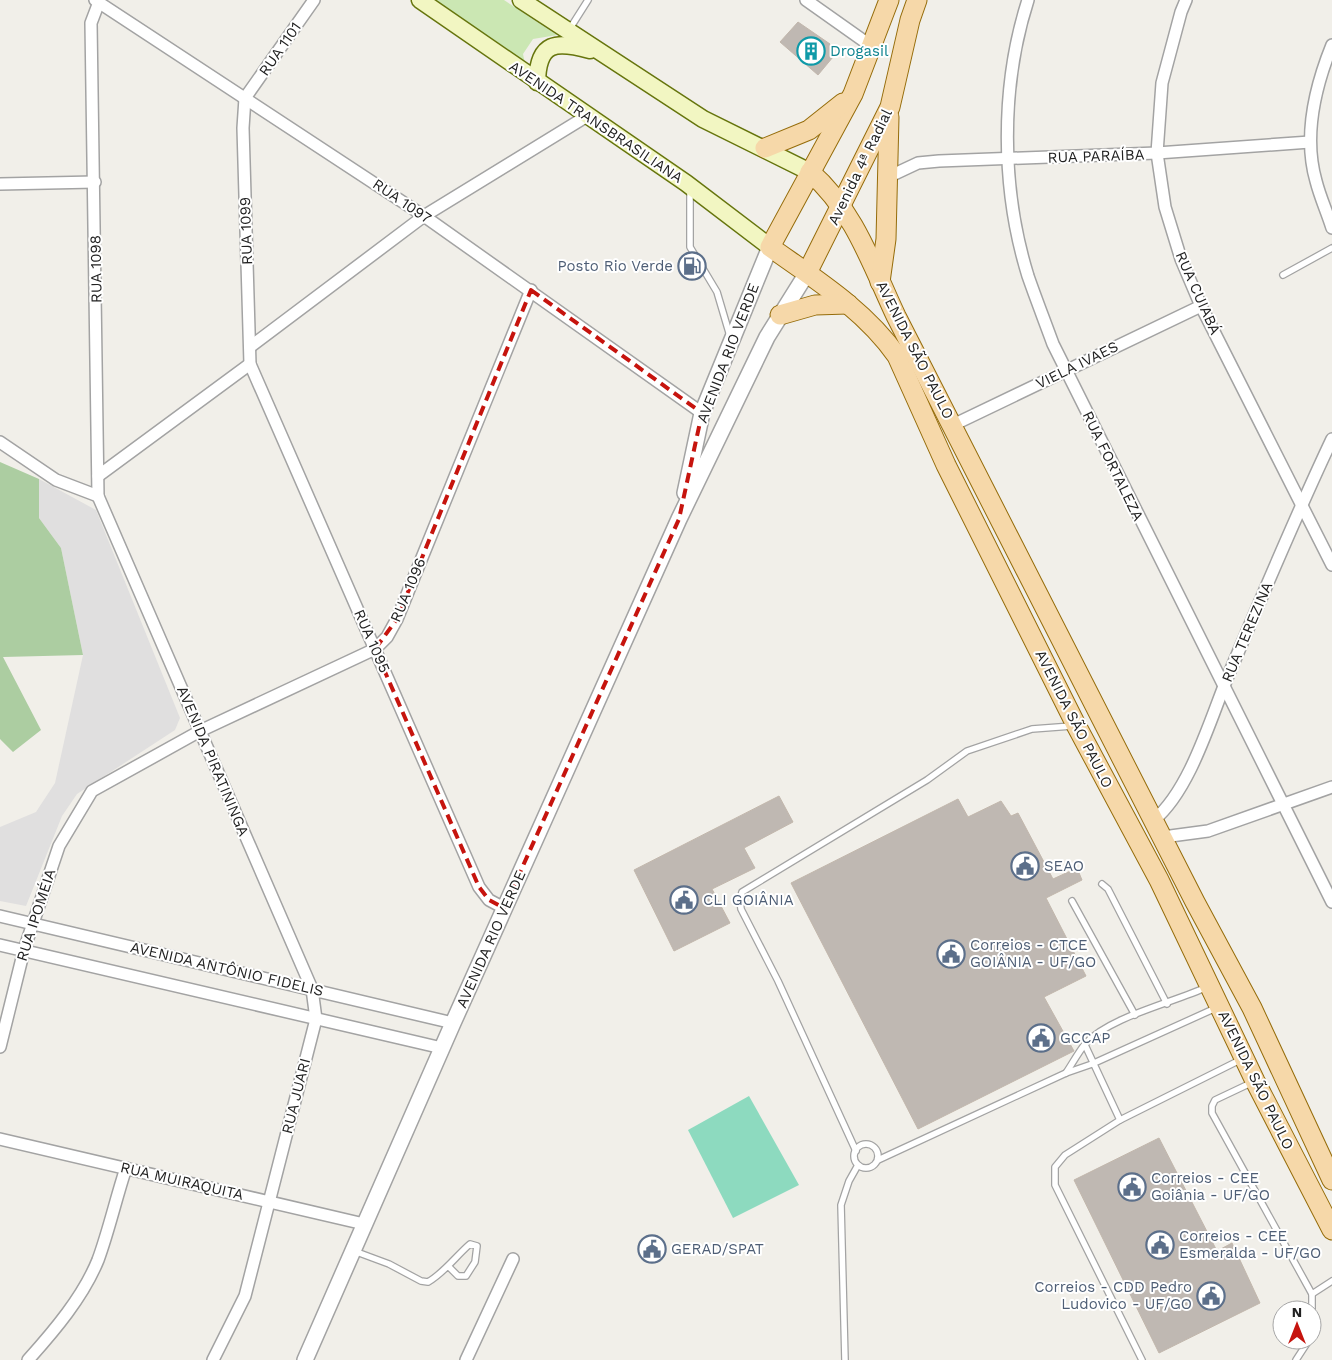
<svg xmlns="http://www.w3.org/2000/svg" width="1332" height="1360" font-family="'Work Sans',sans-serif">
<style>
.residential{fill:#e0dfdf}
.grass{fill:#cbe7b3}
.forest{fill:#accda1}
.pitch{fill:#8ddabf}
.building{fill:#bfb8b2;stroke:#c2b7ac}
.lines{fill:none;stroke-linecap:round;stroke-linejoin:round}
.service-casing{stroke:#a3a3a3;stroke-width:8}
.minor-casing{stroke:#a3a3a3;stroke-width:14}
.tertiary-casing{stroke:#a3a3a3;stroke-width:18}
.secondary-casing{stroke:#66750d;stroke-width:19}
.primary-casing{stroke:#956c0a;stroke-width:21}
.service{stroke:#fff;stroke-width:5.5}
.minor{stroke:#fff;stroke-width:11}
.tertiary{stroke:#fff;stroke-width:15}
.secondary{stroke:#f2f6c2;stroke-width:16}
.primary{stroke:#f6d8a9;stroke-width:19}
.marked{fill:none;stroke:#c6140e;stroke-width:4;stroke-dasharray:10 6;stroke-linejoin:round}
.labels{text-anchor:middle;dominant-baseline:central;stroke-width:4;stroke-linejoin:round;paint-order:stroke}
.street-label{font-size:15px;fill:#222;stroke:#fff}
.culture-label{font-size:15px;fill:#0d838f;stroke:#fff;text-anchor:start}
.service-label{font-size:15px;fill:#4e5e75;stroke:#fff;text-anchor:start}
</style>
<rect width="100%" height="100%" fill="#f1efe9"/>
<!-- residential -->
<polygon class="residential" points="39,479 96,510 180,718 175,730 77,794 62,816 26,906 0,901 0,827 36,812 55,783 83,655 61,548 39,518"/>
<!-- grass -->
<polygon class="grass" points="432,0 504,0 557,35 533,39 523,54 526,68"/>
<!-- forest -->
<polygon class="forest" points="0,462 39,479 39,518 61,548 83,655 3,657 41,730 13,752 0,739"/>
<!-- pitch -->
<polygon class="pitch" points="749,1096 799,1185 733,1218 688,1130"/>
<!-- building -->
<g class="building">
<polygon points="798,22 830,44 833,57 818,75 780,42"/>
<polygon points="779,796 793,822 744,848 755,868 712,889 730,923 674,951 634,870"/>
<polygon points="958,799 968,817 1001,801 1011,816 1018,813 1053,879 1077,868 1082,880 1046,898 1086,976 1044,997 1074,1051 918,1129 791,883"/>
<polygon points="1159,1138 1217,1251 1232,1243 1260,1303 1159,1353 1074,1180"/>
</g>
<g class="lines">
<!-- service casing -->
<g class="service-casing">
<g id="service">
<polyline points="569,30 588,0"/>
<polyline points="690,190 690,247 717,292 730,336"/>
<polyline points="1283,275 1332,248"/>
<polyline points="1102,884 1108,889 1167,1004"/>
<polyline points="1072,901 1135,1015"/>
<polyline points="1085,1045 1120,1120"/>
<path d="M1066 1073C1072 1064 1078 1053 1085 1044 1109 1017 1172 1003 1207 987"/>
<polyline points="1253,1082 1215,1100 1212,1106 1212,1113 1312,1294 1312,1332"/>
<circle cx="866" cy="1156" r="12"/>
<polyline points="856,1151 778,981 741,909 740,900 742,892 927,780 967,751 1032,729 1072,726"/>
<polyline points="878,1160 1066,1073 1092,1064 1218,1007"/>
<path d="M354 1251 389 1264 421 1281 428 1282C444 1273 456 1256 470 1244L477 1246 475 1262 466 1276H458L448 1266"/>
<polyline points="1312,1294 1332,1281"/>
<polyline points="845,1360 841,1205 849,1181 858,1165"/>
<polyline points="1142,1360 1055,1185 1055,1167 1065,1155 1120,1120 1242,1059"/>
<polyline points="1296,1360 1309,1340"/>
</g>
</g>
<!-- minor casing -->
<g class="minor-casing">
<g id="minor">
<polyline points="95,0 424,216 702,413"/>
<polyline points="314,0 245,98 243,128 250,364 479,887 489,900 504,908"/>
<polyline points="806,0 871,46"/>
<path d="M1028 0C1000 87 1001 189 1028 276 1036 299 1045 322 1053 344L1332 902"/>
<polyline points="1186,0 1181,12 1162,83 1157,153 1165,207 1181,259 1201,306 1332,565"/>
<polyline points="99,2 91,23 98,496 312,989 316,1019 245,1296 213,1360"/>
<path d="M1332 45C1315 87 1303 136 1316 181 1320 197 1327 212 1332 228"/>
<polyline points="886,178 918,163 939,161 1157,153 1310,142"/>
<polyline points="0,184 95,182"/>
<polyline points="250,347 424,216 587,116"/>
<polyline points="953,425 1201,306"/>
<polyline points="0,442 56,480 98,496"/>
<polyline points="98,476 250,364"/>
<path d="M1154 820C1190 790 1210 720 1228 676 1262 597 1295 517 1332 439"/>
<polyline points="1163,837 1208,831 1332,787"/>
<polyline points="0,916 453,1023"/>
<polyline points="0,945 442,1048"/>
<polyline points="0,1047 24,950 59,846 92,791 200,731 375,649 387,637 397,619 531,290"/>
<polyline points="0,1139 364,1224"/>
<path d="M28 1360C54 1331 83 1297 98 1260 109 1230 116 1198 126 1168"/>
<polyline points="466,1360 513,1259"/>
</g>
</g>
<!-- tertiary casing -->
<g class="tertiary-casing">
<g id="tertiary">
<polyline points="685,493 702,413 770,247"/>
<polyline points="305,1360 453,1023 679,519 767,337 807,273"/>
</g>
</g>
<!-- secondary casing -->
<g class="secondary-casing">
<g id="secondary">
<polyline points="420,0 686,183 770,247"/>
<polyline points="521,0 703,119 810,172"/>
<path d="M537 82C538 41 556 41 590 50"/>
</g>
</g>
<!-- primary casing -->
<g class="primary-casing">
<g id="primary">
<path d="M889 0 853 94 770 247C815 279 865 310 897 356L946 465 1076 725 1159 880 1255 1081 1332 1230"/>
<polyline points="765,148 809,130 843,103"/>
<path d="M810 172C854 210 872 265 896 316L1195 902 1252 1008 1332 1180"/>
<polyline points="807,273 890,107 910,20 917,0"/>
<polyline points="880,282 886,239 889,117"/>
<polyline points="780,315 815,305 848,304"/>
</g>
</g>
<!-- service -->
<use href="#service" class="service"/>
<!-- minor -->
<use href="#minor" class="minor"/>
<!-- tertiary -->
<use href="#tertiary" class="tertiary"/>
<!-- secondary -->
<use href="#secondary" class="secondary"/>
<!-- primary -->
<use href="#primary" class="primary"/>
</g>
<!-- marked area -->
<path class="marked" d="M531 290 702 413 679 519 504 908 489 900 479 887 375 649 397 619Z"/>
<!-- icons -->
<defs>
<g id="building-ring" transform="scale(1.4375)"><circle r="9.5" fill="#fff" stroke="#0f9aa8" stroke-width="1.5"/><path d="M-4-6H4V6H1V3H-1V6H-4ZM-2.5-4.3h1.7v1.8h-1.7ZM.8-4.3h1.7v1.8H.8ZM-2.5-1h1.7V.8h-1.7ZM.8-1h1.7V.8H.8Z" fill="#0f9aa8"/></g>
<g id="fuel-ring" transform="scale(1.4375)"><circle r="9.5" fill="#fff" stroke="#5c6f8a" stroke-width="1.5"/><path d="M-5.5-6h7V0h2V4h1.3V-2.5L3-4.5l.8-.8L6-3V5H2.5V1h-1V6h-7ZM-4.2-4.7v3.2H.2V-4.7Z" fill="#5c6f8a"/></g>
<g id="civic-ring" transform="scale(1.4375)"><circle r="9.5" fill="#fff" stroke="#5c6f8a" stroke-width="1.5"/><path d="M-.6-6.5H3V-4.5H.6V-3L4-1V1h2V6H-6V1h2V-1L-.6-3ZM-1.2 2.5V6h2.4V2.5Z" fill="#5c6f8a"/></g>
</defs>
<g fill-rule="evenodd">
<use href="#building-ring" x="811" y="51"/>
<use href="#fuel-ring" x="692" y="266"/>
<use href="#civic-ring" x="1025" y="866"/>
<use href="#civic-ring" x="684" y="900"/>
<use href="#civic-ring" x="951" y="954"/>
<use href="#civic-ring" x="1041" y="1038"/>
<use href="#civic-ring" x="1132" y="1187"/>
<use href="#civic-ring" x="1160" y="1245"/>
<use href="#civic-ring" x="652" y="1249"/>
<use href="#civic-ring" x="1211" y="1296"/>
</g>
<g class="labels">
<!-- street labels -->
<g class="street-label">
<text transform="translate(280 49) rotate(-55)">RUA 1101</text>
<text transform="translate(596 122) rotate(34)">AVENIDA TRANSBRASILIANA</text>
<text transform="translate(1096 156) rotate(-2)">RUA PARAÍBA</text>
<text transform="translate(860 167) rotate(-64)">Avenida 4ª Radial</text>
<text transform="translate(402 201) rotate(34)">RUA 1097</text>
<text transform="translate(246 231) rotate(-92)">RUA 1099</text>
<text transform="translate(96 269) rotate(-91)">RUA 1098</text>
<text transform="translate(1198 293) rotate(66)">RUA CUIABÁ</text>
<text transform="translate(915 350) rotate(63)">AVENIDA SÃO PAULO</text>
<text transform="translate(728 353) rotate(-69)">AVENIDA RIO VERDE</text>
<text transform="translate(1077 365) rotate(-26)">VIELA IVAES</text>
<text transform="translate(1113 466) rotate(64)">RUA FORTALEZA</text>
<text transform="translate(408 590) rotate(-67)">RUA 1096</text>
<text transform="translate(1247 632) rotate(-67)">RUA TEREZINA</text>
<text transform="translate(372 641) rotate(66)">RUA 1095</text>
<text transform="translate(1074 719) rotate(63)">AVENIDA SÃO PAULO</text>
<text transform="translate(213 761) rotate(67)">AVENIDA PIRATININGA</text>
<text transform="translate(36 915) rotate(-72)">RUA IPOMÉIA</text>
<text transform="translate(491 939) rotate(-66)">AVENIDA RIO VERDE</text>
<text transform="translate(227 969) rotate(13)">AVENIDA ANTÔNIO FIDELIS</text>
<text transform="translate(1256 1080) rotate(64)">AVENIDA SÃO PAULO</text>
<text transform="translate(296 1096) rotate(-76)">RUA JUARI</text>
<text transform="translate(182 1181) rotate(13)">RUA MUIRAQUITA</text>
</g>
<!-- culture labels -->
<g class="culture-label">
<text x="830" y="51">Drogasil</text>
</g>
<!-- service labels -->
<g class="service-label">
<text x="673" y="266" text-anchor="end">Posto Rio Verde</text>
<text x="1044" y="866">SEAO</text>
<text x="703" y="900">CLI GOIÂNIA</text>
<text x="970" y="945">Correios - CTCE<tspan x="970" dy="17">GOIÂNIA - UF/GO</tspan></text>
<text x="1060" y="1038">GCCAP</text>
<text x="1151" y="1178">Correios - CEE<tspan x="1151" dy="17">Goiânia - UF/GO</tspan></text>
<text x="1179" y="1236">Correios - CEE<tspan x="1179" dy="17">Esmeralda - UF/GO</tspan></text>
<text x="671" y="1249">GERAD/SPAT</text>
<text x="1192" y="1287" text-anchor="end">Correios - CDD Pedro<tspan x="1192" dy="17">Ludovico - UF/GO</tspan></text>
</g>
</g>
<!-- north arrow -->
<g transform="translate(1297 1325)"><circle r="24" fill="#ffffff" stroke="#a7a7a7"/>
<path d="M0-4L9 19L0 12L-9 19Z" fill="#c6140e"/>
<text y="-8" font-size="14" font-weight="bold" text-anchor="middle" fill="#222222">N</text>
</g>
</svg>
